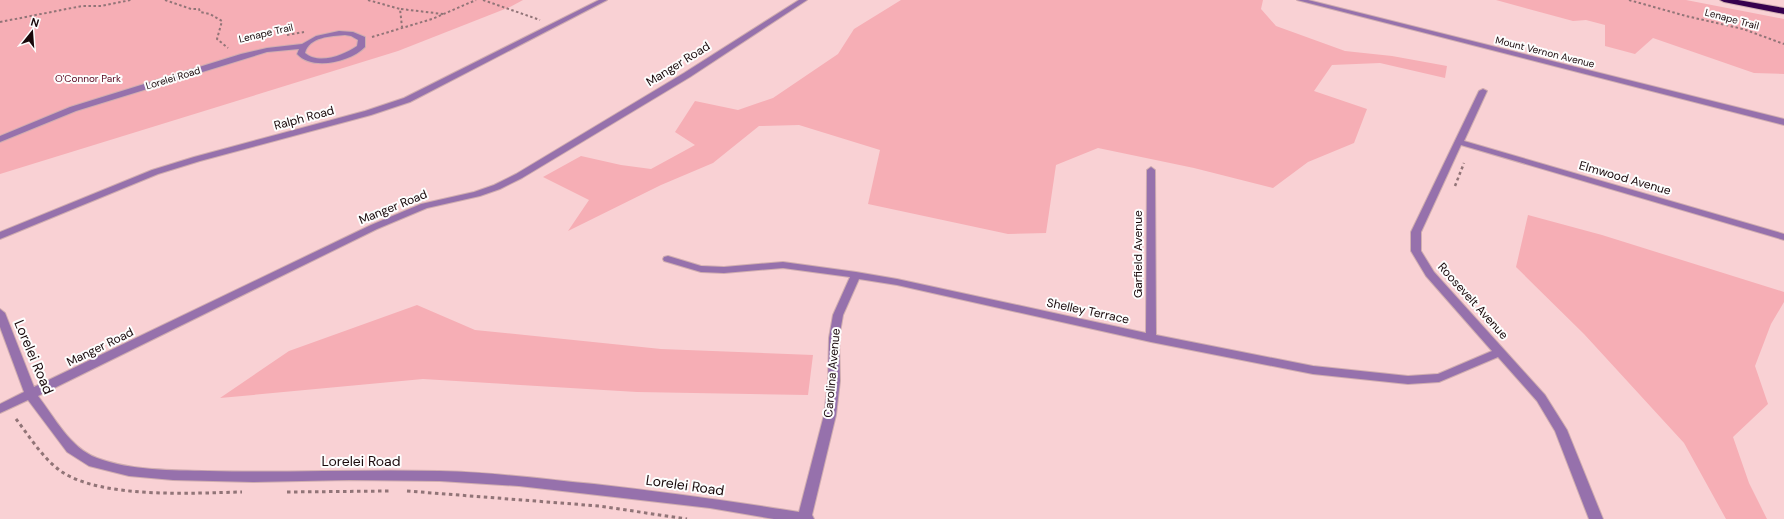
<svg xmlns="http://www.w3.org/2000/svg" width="1784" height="519" font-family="'DM Sans',sans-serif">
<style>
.green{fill:#f6aeb5}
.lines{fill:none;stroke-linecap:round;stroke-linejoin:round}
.street-casing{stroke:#d0adb0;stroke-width:2}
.highway-casing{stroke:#d0adb0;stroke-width:2}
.path-far2{stroke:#917477;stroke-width:2;stroke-dasharray:2.5 2.5;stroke-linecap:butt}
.path-far1{stroke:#917477;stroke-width:2.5;stroke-dasharray:3 3;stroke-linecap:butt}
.path{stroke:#917477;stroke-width:3;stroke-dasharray:3.5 3.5;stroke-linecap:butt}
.street{fill:#9671ac;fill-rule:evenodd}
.highway{fill:#37004e;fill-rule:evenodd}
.labels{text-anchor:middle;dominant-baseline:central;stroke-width:4;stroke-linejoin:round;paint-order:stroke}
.far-street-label{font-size:10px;fill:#18080a;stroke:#fdfdfd}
.far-park-label{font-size:10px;fill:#57051d;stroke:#fdfdfd}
.street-label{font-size:12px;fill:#18080a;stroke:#fdfdfd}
.near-street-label{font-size:14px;fill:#18080a;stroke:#fdfdfd}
</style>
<rect width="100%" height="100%" fill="#f9d1d4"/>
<!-- green -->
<g class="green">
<polygon points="0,0 523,0 510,7 398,51 0,174"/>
<polygon points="901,0 1263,0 1261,9 1276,26 1345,51 1392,56 1447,66 1445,78 1380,63 1332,65 1314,91 1367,109 1354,143 1308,162 1273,188 1194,168 1098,148 1056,165 1046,233 1008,234 868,204 880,150 799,125 759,126 713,163 661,185 568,231 589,200 543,177 581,156 621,165 651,169 695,145 675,132 695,101 738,110 773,98 838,54 854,29"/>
<polygon points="1496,0 1686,0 1784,19 1784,74 1754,73 1653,38 1635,54 1605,46 1605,25 1586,20 1573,21"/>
<polygon points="1528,215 1602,235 1784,292 1784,302 1771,324 1755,366 1768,404 1733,437 1749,483 1767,519 1726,519 1684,443 1584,334 1516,267"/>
<polygon points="417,305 475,330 661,349 813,355 808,395 637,392 423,379 220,398 289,351"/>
</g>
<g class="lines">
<!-- street casing -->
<g class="street-casing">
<g id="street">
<polygon points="599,0 607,0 410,102 371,115 200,161 158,174 0,239 0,232 152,170 194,157 365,111 404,98"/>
<path d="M799 0H807L690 77 522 178 500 189 480 196 427 208 377 229 38 396C55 418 70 448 97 458 132 471 172 470 208 471 285 473 362 469 439 471 491 472 542 479 594 484 663 492 731 501 799 512L824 415 828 381 829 338 833 315 850 277 783 268 724 273 701 272 664 261 663 259 664 257 668 256 701 266 724 267 783 262 856 272 897 279 1146 333 1147 170 1151 167 1155 170 1156 335 1313 366 1408 376 1438 374 1492 351 1426 276 1411 251V232L1479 91 1483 89 1487 91 1464 141 1784 234V240L1461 145 1421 232V251L1434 272 1545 395 1567 430 1603 519H1589L1555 431 1537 401 1498 357 1439 382 1408 384 1313 374 1151 342 897 285 859 279 843 315 839 338 840 381 836 415 812 515 814 519H774L710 508 519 486 440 481 349 480 253 482 173 480 129 476 89 466 67 452 28 400 0 413V404L24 392 0 327V309L5 313 34 387 371 225 421 204 474 192 494 185 516 174 684 73Z"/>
<polygon points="1297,0 1308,0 1784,119 1784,125"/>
<path d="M339 31 353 32 365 37V47C351 62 312 71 297 54L299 49 267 52 76 111 0 142V136L70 107 241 54 267 48 302 44 316 36ZM345 35 351 36 358 40 357 46C344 55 319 65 305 53 309 37 331 36 345 35Z"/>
</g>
</g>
<!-- highway casing -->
<g class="highway-casing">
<polygon id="highway" points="1720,0 1738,0 1784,8 1784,14 1724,2"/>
</g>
<!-- path-far2 -->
<g class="path-far2">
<polyline points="165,0 191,9 199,9 200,12 210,14 222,21 217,39 228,48"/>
<polyline points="368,0 400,9 402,27"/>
<polyline points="483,0 540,20"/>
<polyline points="1629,0 1686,16 1743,29 1784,44"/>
<polyline points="401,9 443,14"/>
<polyline points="0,22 82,6 101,6 131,0"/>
<polyline points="287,35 304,32"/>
<polyline points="372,37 432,19 476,0"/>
</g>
<!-- path-far1 -->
<polyline class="path-far1" points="1455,186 1464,163"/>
<!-- path -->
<g class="path">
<path d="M16 419C30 437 43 459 62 472 104 499 193 493 242 492"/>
<polyline points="407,491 599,506 687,519"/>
<polyline points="287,492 390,491"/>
</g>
<!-- street -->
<use href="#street" class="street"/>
<!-- highway -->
<use href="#highway" class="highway"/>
</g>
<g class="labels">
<!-- far-street labels -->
<g class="far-street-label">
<text transform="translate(1732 19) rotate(15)">Lenape Trail</text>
<text transform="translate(266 33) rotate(-13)">Lenape Trail</text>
<text transform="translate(1545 52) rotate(14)">Mount Vernon Avenue</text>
<text transform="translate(173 78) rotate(-17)">Lorelei Road</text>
</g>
<!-- far-park labels -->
<g class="far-park-label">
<text x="88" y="78">O'Connor Park</text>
</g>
<!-- street labels -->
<g class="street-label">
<text transform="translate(678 64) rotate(-32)">Manger Road</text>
<text transform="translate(304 118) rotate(-15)">Ralph Road</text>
<text transform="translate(1625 178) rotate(16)">Elmwood Avenue</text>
<text transform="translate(393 207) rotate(-22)">Manger Road</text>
<text transform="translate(1138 254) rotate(-90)">Garfield Avenue</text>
<text transform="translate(1473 301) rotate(48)">Roosevelt Avenue</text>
<text transform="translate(1088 311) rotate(12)">Shelley Terrace</text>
<text transform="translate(100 347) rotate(-26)">Manger Road</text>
<text transform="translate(832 373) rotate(-85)">Carolina Avenue</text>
</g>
<!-- near-street labels -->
<g class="near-street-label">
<text transform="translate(34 357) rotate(67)">Lorelei Road</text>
<text x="361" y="461">Lorelei Road</text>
<text transform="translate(685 485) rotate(8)">Lorelei Road</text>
</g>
</g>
<!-- north arrow -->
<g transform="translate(32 32) rotate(17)" stroke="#fdfdfd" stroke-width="3" paint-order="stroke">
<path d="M0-3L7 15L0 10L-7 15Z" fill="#18080a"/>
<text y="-6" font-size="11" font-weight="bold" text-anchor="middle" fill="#18080a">N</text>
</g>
</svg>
